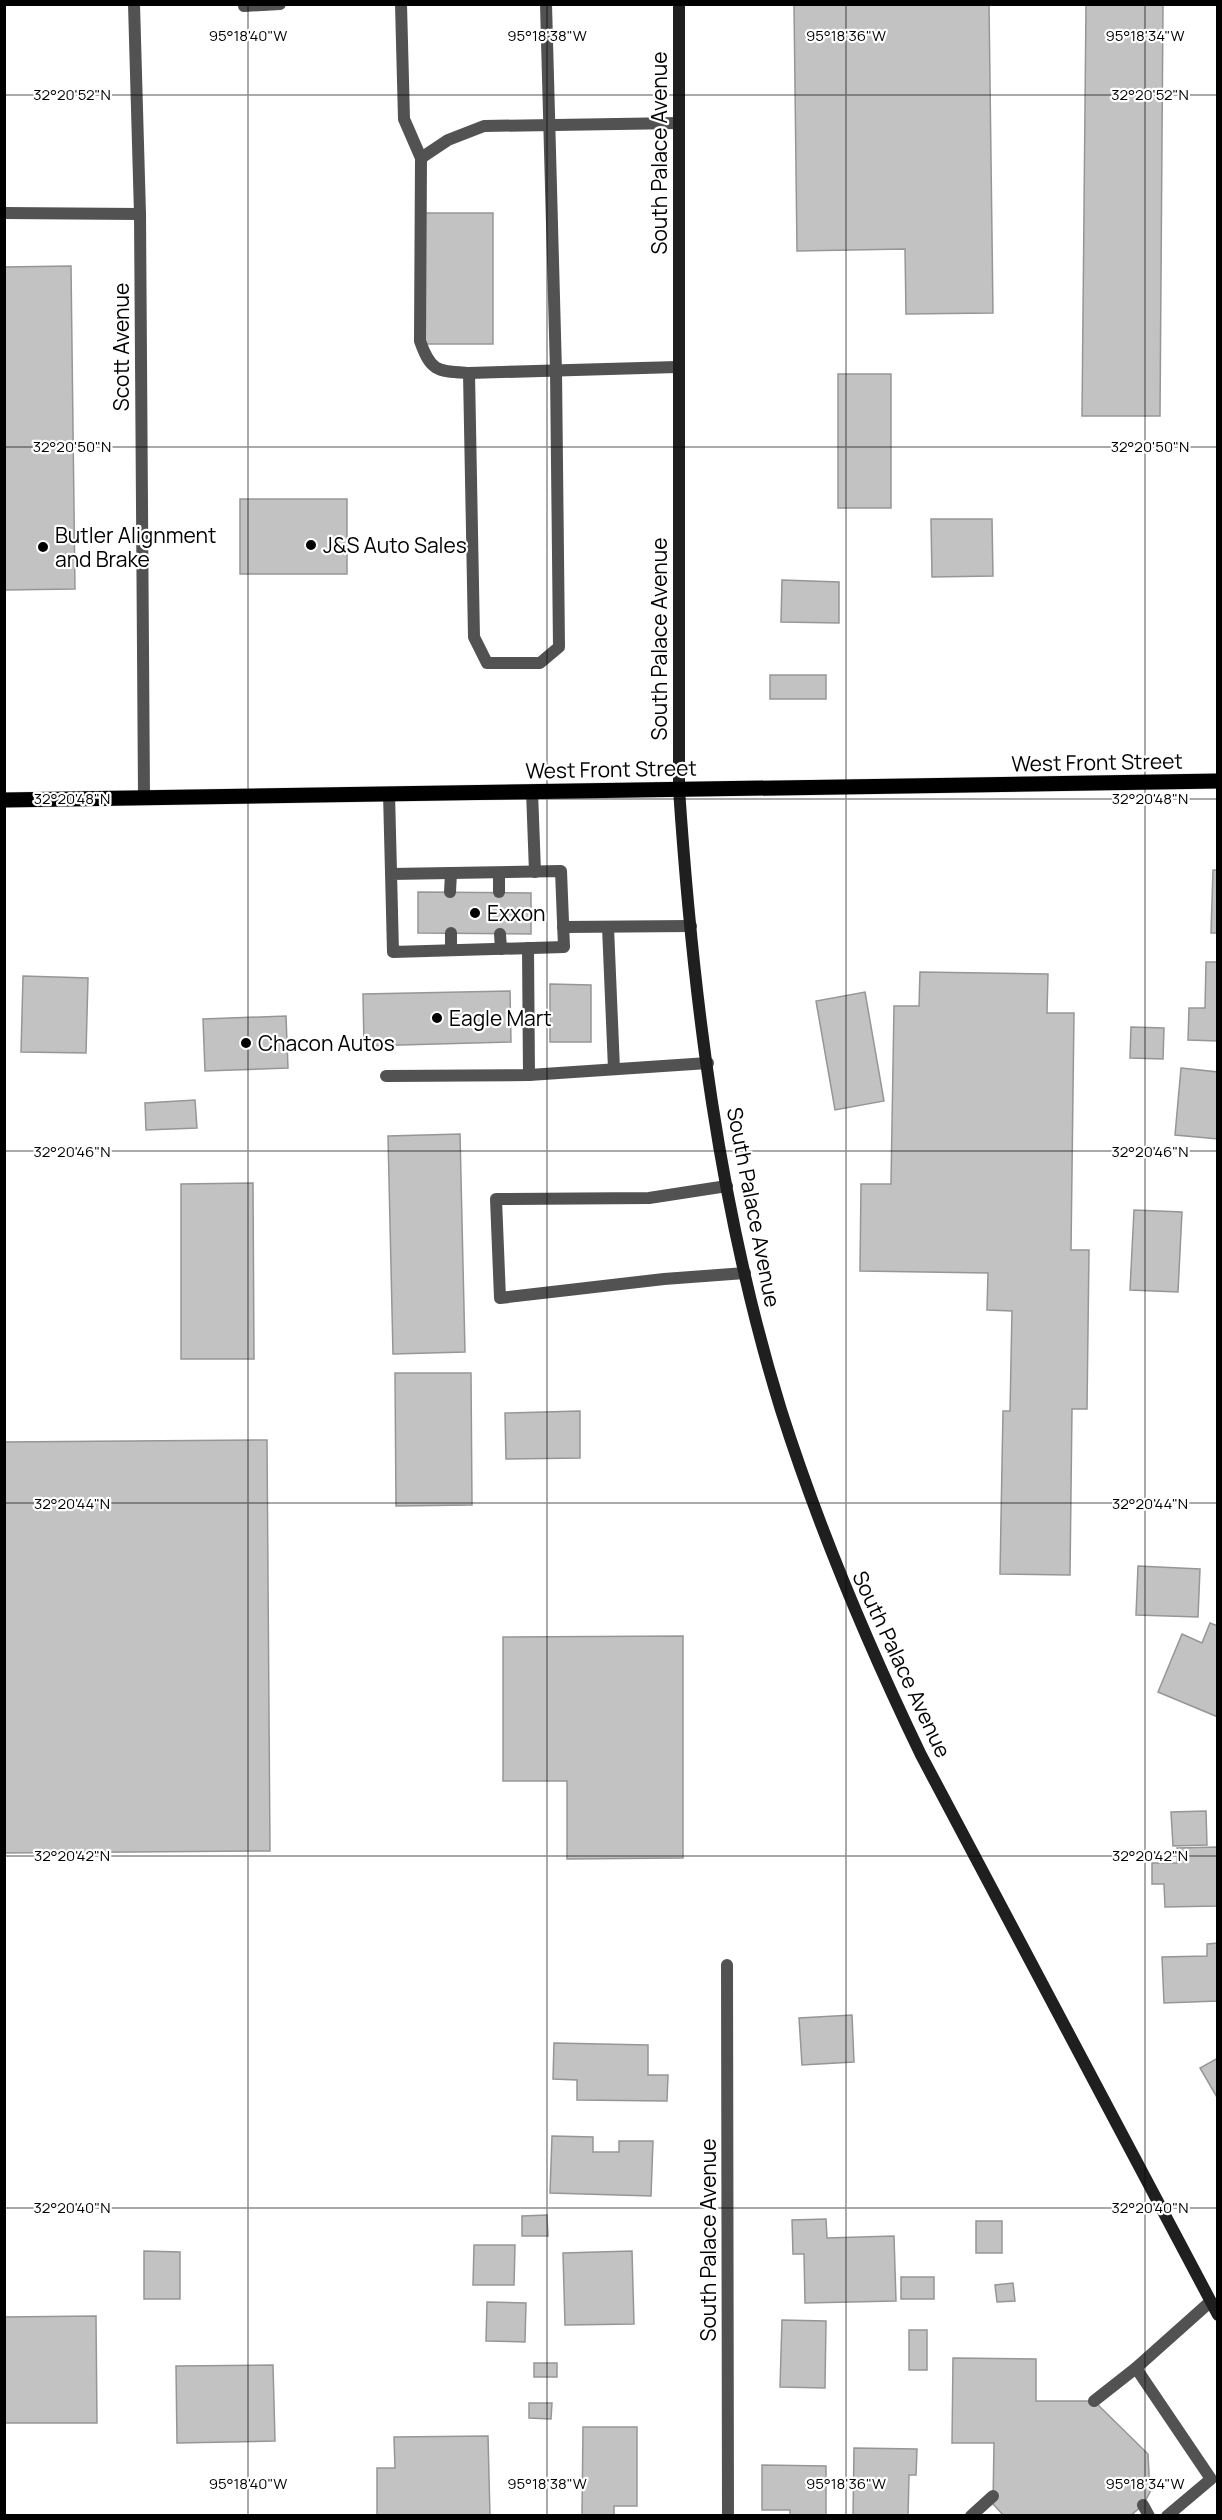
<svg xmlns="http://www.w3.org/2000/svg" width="1222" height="2520" font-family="Manrope,sans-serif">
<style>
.building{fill:#c2c2c2;stroke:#969696;stroke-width:1.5}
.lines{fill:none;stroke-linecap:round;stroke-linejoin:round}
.primary-casing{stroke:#dbdbdb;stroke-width:16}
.lane{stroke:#525252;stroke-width:12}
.street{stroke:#525252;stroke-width:12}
.secondary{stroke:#1f1f1f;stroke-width:12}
.primary{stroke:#000;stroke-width:15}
.ticks{fill:none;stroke:#000;stroke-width:1.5;stroke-opacity:0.45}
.poi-dot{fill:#000;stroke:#fff;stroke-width:2}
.labels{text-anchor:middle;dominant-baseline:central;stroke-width:4.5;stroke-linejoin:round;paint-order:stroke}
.street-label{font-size:21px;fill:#000;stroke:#fff}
.poi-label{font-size:21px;fill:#000;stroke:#fff;text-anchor:start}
.ticks-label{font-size:15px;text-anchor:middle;fill:#000;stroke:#fff;stroke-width:4.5;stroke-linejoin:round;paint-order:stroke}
</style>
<rect width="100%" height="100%" fill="#fff"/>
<!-- building -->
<g class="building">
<polygon points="794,4 989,4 993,313 906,314 905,249 797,251"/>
<polygon points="1086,4 1163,4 1160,416 1082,416"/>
<rect x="425" y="213" width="68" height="131"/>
<polygon points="71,266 75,589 4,590 4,267"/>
<rect x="838" y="374" width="53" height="134"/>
<rect x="240" y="499" width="107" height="75"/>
<polygon points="931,519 992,519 993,576 932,577"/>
<polygon points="782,580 839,582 839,623 781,622"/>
<rect x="770" y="675" width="56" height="24"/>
<polygon points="1213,870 1218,870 1218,933 1211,933"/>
<polygon points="418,892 531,893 531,934 418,933"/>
<polygon points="1206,962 1218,962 1218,1041 1188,1040 1189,1008 1205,1008"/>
<polygon points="920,972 1048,974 1047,1013 1074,1013 1071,1250 1089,1250 1087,1409 1072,1409 1070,1575 1000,1574 1003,1411 1010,1411 1012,1311 987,1310 988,1273 860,1271 861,1184 891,1184 894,1006 919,1006"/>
<polygon points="23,976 88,978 86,1053 21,1052"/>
<polygon points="550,984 591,985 591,1042 550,1042"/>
<polygon points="510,991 511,1042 364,1046 363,994"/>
<polygon points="865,992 884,1101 835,1110 816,1001"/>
<polygon points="286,1016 288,1068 205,1071 203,1019"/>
<polygon points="1131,1027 1164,1028 1163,1059 1130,1058"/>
<polygon points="1181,1068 1218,1072 1218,1139 1175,1135"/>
<polygon points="195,1100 197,1128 146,1130 145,1103"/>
<polygon points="460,1134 465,1352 393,1354 388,1136"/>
<polygon points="253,1183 254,1359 181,1359 181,1184"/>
<polygon points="1134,1210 1182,1212 1178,1292 1130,1290"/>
<polygon points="395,1373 471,1373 472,1505 396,1506"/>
<polygon points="580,1411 580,1458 506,1459 505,1413"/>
<polygon points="267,1440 270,1851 4,1853 4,1442"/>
<polygon points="1138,1566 1200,1569 1198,1617 1136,1615"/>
<polygon points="1210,1623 1218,1626 1218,1717 1158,1692 1182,1634 1202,1643"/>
<polygon points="683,1636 683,1858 567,1859 567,1781 503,1781 503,1637"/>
<polygon points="1206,1811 1207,1845 1173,1846 1171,1812"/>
<polygon points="1218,1847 1218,1906 1165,1907 1164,1884 1152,1884 1152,1863 1177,1863 1177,1848"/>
<polygon points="1218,1943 1218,2001 1164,2003 1162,1957 1207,1956 1207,1944"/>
<polygon points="852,2015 854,2062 802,2065 799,2018"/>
<polygon points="554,2043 648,2045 648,2075 668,2075 667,2101 577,2100 577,2080 553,2079"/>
<polygon points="1218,2058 1218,2099 1200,2068"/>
<polygon points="552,2136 593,2137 593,2152 619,2152 619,2141 653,2141 651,2196 550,2193"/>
<polygon points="547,2215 548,2236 522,2236 522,2216"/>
<polygon points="826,2219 827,2238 894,2236 896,2301 805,2303 804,2254 793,2254 792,2220"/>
<rect x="976" y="2221" width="26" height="32"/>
<polygon points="474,2245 515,2245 514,2285 473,2285"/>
<polygon points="144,2251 180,2252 180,2299 144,2299"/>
<polygon points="632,2251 634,2324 565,2325 563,2253"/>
<rect x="901" y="2277" width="33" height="22"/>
<polygon points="1013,2283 1015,2301 997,2302 995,2285"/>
<polygon points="487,2302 526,2303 525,2342 486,2341"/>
<polygon points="96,2316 97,2423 4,2423 4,2317"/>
<polygon points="782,2320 826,2321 825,2388 780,2387"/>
<rect x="909" y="2330" width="18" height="40"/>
<polygon points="953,2358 1036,2359 1036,2401 1094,2401 1148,2454 1150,2492 1143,2505 1130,2516 1004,2516 993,2504 994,2443 952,2443"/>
<rect x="534" y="2363" width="23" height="14"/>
<polygon points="273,2365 275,2441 177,2443 176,2366"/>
<polygon points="529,2403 552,2403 551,2419 529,2418"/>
<polygon points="583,2427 637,2427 637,2506 614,2506 614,2516 582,2516"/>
<polygon points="488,2436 490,2516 377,2516 377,2468 395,2468 394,2437"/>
<polygon points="854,2448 917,2449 916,2475 909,2475 908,2516 853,2516"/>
<polygon points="762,2465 826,2466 826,2516 790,2516 790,2510 762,2510"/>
</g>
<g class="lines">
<!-- primary casing -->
<g class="primary-casing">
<polyline id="primary" points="4,800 1218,781"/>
</g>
<!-- lane -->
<g class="lane">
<polyline points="401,4 404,119 421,158"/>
<polyline points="244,6 280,4"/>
<path d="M677 367 469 373C437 371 431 372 420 341L421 158 448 140 484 126 679 123"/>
<polyline points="469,373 474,637 487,663 540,663 559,647 556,371 546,4"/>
<polyline points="532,791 535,872"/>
<polyline points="389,793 393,952 564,947 561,871 391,874"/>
<polyline points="499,873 499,892"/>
<polyline points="450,892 451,873"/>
<polyline points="563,927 691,926"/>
<polyline points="608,927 614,1069"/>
<polyline points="451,933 451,950"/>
<polyline points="500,934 501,949"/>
<polyline points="529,1075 708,1063"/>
<polyline points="386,1076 529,1075 528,948"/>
<polyline points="727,1186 649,1198 496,1199 500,1298 664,1279 745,1273"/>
<polyline points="1136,2368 1211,2479 1167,2516"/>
<polyline points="1094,2401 1136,2368 1210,2302"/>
<polyline points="1143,2505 1149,2516"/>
<polyline points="971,2516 993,2496"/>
</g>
<!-- street -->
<g class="street">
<polyline points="134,4 140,214 144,796"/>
<polyline points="4,213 140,214"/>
<polyline points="727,1965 728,2516"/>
</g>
<!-- secondary -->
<path class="secondary" d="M679 4V789C693 997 719 1210 781 1410 819 1529 867 1643 921 1755L1218 2315"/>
<!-- primary -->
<use href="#primary" class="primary"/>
</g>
<!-- ticks -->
<path class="ticks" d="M248 4V2516M547 4V2516M846 4V2516M1145 4V2516M4 95H1218M4 447H1218M4 799H1218M4 1151H1218M4 1503H1218M4 1856H1218M4 2208H1218"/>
<!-- markers -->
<g class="poi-dot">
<circle cx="311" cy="545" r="6"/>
<circle cx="43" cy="547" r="6"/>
<circle cx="475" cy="913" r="6"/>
<circle cx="437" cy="1018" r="6"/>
<circle cx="246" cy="1043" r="6"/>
</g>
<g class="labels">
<!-- street labels -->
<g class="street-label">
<text transform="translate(659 153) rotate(-90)">South Palace Avenue</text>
<text transform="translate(121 347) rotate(-90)">Scott Avenue</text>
<text transform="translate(659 639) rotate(-90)">South Palace Avenue</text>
<text transform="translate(1097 762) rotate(-1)">West Front Street</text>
<text transform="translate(611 769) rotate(-1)">West Front Street</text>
<text transform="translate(754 1207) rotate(79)">South Palace Avenue</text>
<text transform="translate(902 1664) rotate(65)">South Palace Avenue</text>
<text transform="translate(708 2240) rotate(-90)">South Palace Avenue</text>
</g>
<!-- poi labels -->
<g class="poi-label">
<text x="55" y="535">Butler Alignment<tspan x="55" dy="24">and Brake</tspan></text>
<text x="323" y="545">J&amp;S Auto Sales</text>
<text x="487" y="913">Exxon</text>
<text x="449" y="1018">Eagle Mart</text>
<text x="258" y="1043">Chacon Autos</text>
</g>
</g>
<g class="ticks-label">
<text x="248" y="41">95°18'40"W</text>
<text x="547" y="41">95°18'38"W</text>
<text x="846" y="41">95°18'36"W</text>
<text x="1145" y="41">95°18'34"W</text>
<text x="72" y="100">32°20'52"N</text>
<text x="1150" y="100">32°20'52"N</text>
<text x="72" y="452">32°20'50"N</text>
<text x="1150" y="452">32°20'50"N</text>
<text x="72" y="804">32°20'48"N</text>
<text x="1150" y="804">32°20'48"N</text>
<text x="72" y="1157">32°20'46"N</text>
<text x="1150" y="1157">32°20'46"N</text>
<text x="72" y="1509">32°20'44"N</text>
<text x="1150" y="1509">32°20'44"N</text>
<text x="72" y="1861">32°20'42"N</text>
<text x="1150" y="1861">32°20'42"N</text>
<text x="72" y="2213">32°20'40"N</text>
<text x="1150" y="2213">32°20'40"N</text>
<text x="248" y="2489">95°18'40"W</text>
<text x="547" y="2489">95°18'38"W</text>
<text x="846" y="2489">95°18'36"W</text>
<text x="1145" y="2489">95°18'34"W</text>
</g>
<!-- border -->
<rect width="1222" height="2520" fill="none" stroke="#000000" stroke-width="12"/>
</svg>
